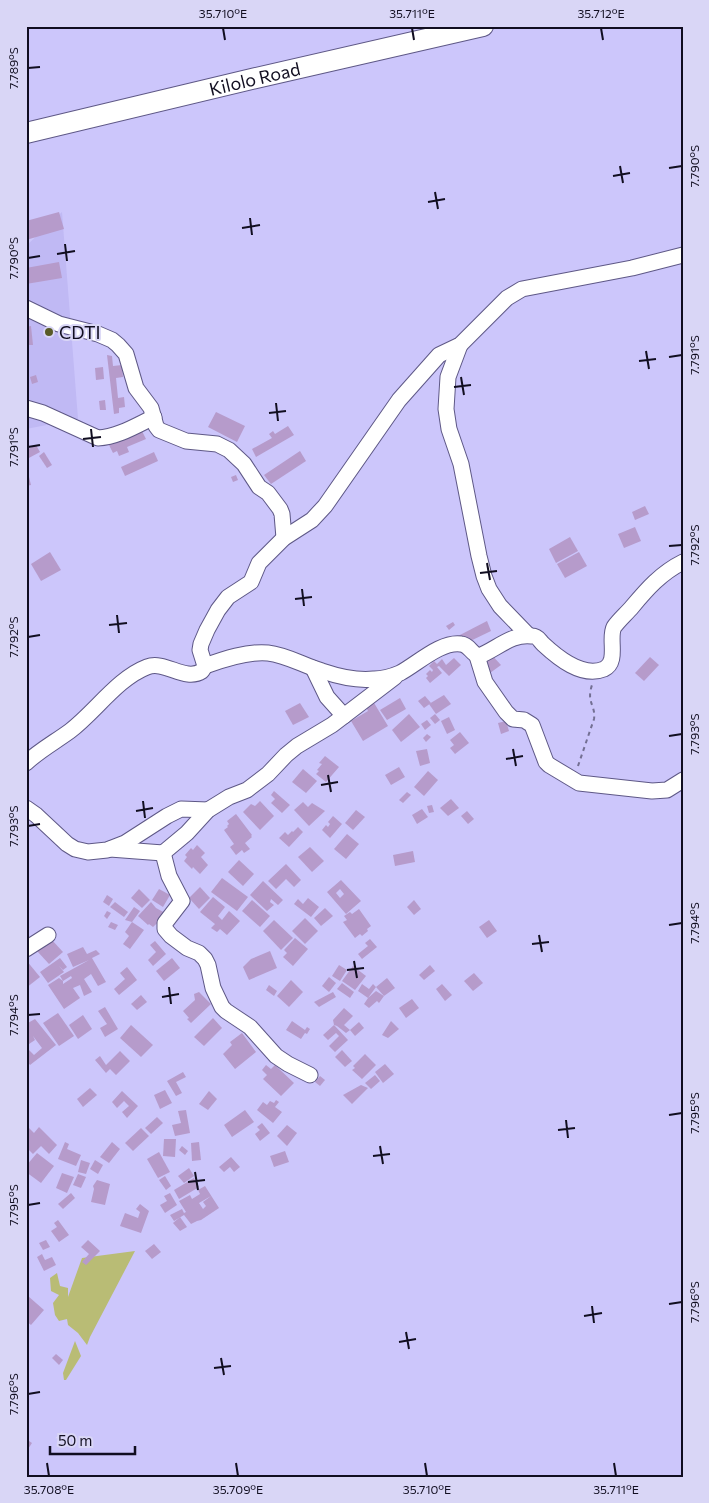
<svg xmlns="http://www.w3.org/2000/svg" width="709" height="1503" font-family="Commissioner,sans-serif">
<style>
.built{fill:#c0b9f4}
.green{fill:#b9bc75}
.building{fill:#b69bcb;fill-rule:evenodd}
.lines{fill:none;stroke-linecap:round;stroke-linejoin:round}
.minor-casing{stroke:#5e5886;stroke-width:17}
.major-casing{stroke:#5e5886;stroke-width:22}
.path{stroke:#736f93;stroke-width:2;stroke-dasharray:4 4;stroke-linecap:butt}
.minor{stroke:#fff;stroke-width:15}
.major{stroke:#fff;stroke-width:20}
.ticks{fill:none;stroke:#110e20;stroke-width:2}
.poi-dot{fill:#585a27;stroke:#d9d6f6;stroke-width:2}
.labels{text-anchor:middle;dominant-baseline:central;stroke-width:4;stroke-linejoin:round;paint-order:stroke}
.street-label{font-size:18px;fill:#110e20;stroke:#d9d6f6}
.poi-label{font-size:18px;fill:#110e20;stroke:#d9d6f6;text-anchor:start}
.neatline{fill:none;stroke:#110e20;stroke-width:2}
.ticks-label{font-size:12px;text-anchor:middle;fill:#110e20}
</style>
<rect width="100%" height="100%" fill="#ccc6fb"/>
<!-- built -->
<polygon class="built" points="62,212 78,419 26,429 26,246"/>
<!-- green -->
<g class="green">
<polygon points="135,1251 90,1337 87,1345 78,1333 68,1325 67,1319 59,1321 55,1315 53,1303 59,1295 51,1291 50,1278 57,1273 60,1286 68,1288 68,1297 82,1258"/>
<polygon points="75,1341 81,1356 66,1380 64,1380 63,1373"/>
</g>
<!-- building -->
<g class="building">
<polygon points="59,212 64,229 26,240 26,221"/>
<polygon points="59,262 62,278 26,284 26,268"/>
<polygon points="31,326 33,345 26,345 26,327"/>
<polygon points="107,355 112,356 113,366 122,365 123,377 116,378 118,398 124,397 125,407 119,408 119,413 114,414"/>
<polygon points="103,367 104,379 96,380 95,368"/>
<polygon points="36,375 38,382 32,384 30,377"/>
<polygon points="105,400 106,410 100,410 99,401"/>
<polygon points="216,412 245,426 237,442 208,427"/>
<polygon points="288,426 294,435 256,457 252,449 272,438 269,434 273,431 275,434"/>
<polygon points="140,427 146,439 127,447 129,452 119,456 117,451 113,453 107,441"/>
<polygon points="36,445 40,452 27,459 28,461 26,462 26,450"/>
<polygon points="300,451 306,461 271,484 264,475"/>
<polygon points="44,452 52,465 47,468 39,456"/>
<polygon points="154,452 158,461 125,476 121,467"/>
<polygon points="236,475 238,480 233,482 231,477"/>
<polygon points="29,477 31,485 26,486 26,478"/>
<polygon points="645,506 649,514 635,520 632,512"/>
<polygon points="635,527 641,541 624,548 618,534"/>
<polygon points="570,537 578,551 556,563 549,549"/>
<polygon points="50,552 61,570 41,581 31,564"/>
<polygon points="579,552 587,566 565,578 557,564"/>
<polygon points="487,621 491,631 462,645 458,636"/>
<polygon points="453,622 455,625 449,630 446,626"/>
<polygon points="489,652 501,665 490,673 482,658"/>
<polygon points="650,657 659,665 644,681 635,673"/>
<polygon points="454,658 461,665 449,676 439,666 437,667 442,673 430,683 426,678 428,676 426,674 430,670 432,672 433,670 429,666 434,661 437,664 442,659 446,665"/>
<polygon points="444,695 451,704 436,714 429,704"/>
<polygon points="425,696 431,703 424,708 418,701"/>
<polygon points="371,698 388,726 363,741 351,721 368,711 364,703"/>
<polygon points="400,698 406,709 387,720 380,710"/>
<polygon points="300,703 309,717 293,725 285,711"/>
<polygon points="409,714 420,727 401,742 392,730"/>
<polygon points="435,714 440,720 435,724 430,718"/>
<polygon points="449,717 455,730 447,734 441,721"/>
<polygon points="427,720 431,725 425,730 421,724"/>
<polygon points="506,721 509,731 501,734 498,723"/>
<polygon points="460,732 469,743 455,754 450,748 454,745 450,740"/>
<polygon points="427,734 431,737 426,742 423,738"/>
<polygon points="427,749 430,763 420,766 416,751"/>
<polygon points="325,756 339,767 326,782 316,774 319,771 317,770 322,764 319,763"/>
<polygon points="399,767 405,777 391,785 385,775"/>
<polygon points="303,769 317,781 306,793 292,782"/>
<polygon points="428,771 438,780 424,796 414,787"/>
<polygon points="274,791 290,805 282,813 271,803 275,799 271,795"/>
<polygon points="407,792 411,795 403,803 399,800"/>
<polygon points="451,799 459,808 448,816 440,808"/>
<polygon points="260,801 274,816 260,830 243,812 251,804 255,806"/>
<polygon points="303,802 308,807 312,803 325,811 309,826 294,810"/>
<polygon points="432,805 434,812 429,813 427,806"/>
<polygon points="422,809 428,817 417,824 412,815"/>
<polygon points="356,810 365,817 353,830 345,823"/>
<polygon points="467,811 474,819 468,824 461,816"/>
<polygon points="236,814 252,835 251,836 252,837 245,843 250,849 244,853 242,850 236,855 230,847 234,844 224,830 228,827 227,826 229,824 227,821"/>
<polygon points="333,816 342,824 330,838 322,830 326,825 328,827 330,824 328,822"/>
<polygon points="298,827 303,832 289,847 279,838 285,832 288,835 292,831 293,832"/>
<polygon points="347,834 359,844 346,859 334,849"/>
<polygon points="197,845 205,853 201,857 208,865 200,874 193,867 192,869 184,861 187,857 185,855 191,848 193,850"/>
<polygon points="310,847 324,861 312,872 298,857"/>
<polygon points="413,851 415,862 395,866 393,855"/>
<polygon points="239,860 254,874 243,886 228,872"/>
<polygon points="286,864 301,880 294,887 286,879 276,889 268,881"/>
<polygon points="222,878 248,897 237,911 211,892"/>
<path d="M341 880 361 901 346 914 327 892ZM340 889 344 894 340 898 336 893Z"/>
<polygon points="263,881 283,900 278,905 271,899 270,902 274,905 267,911 250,895"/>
<polygon points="200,887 210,898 199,909 189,898"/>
<polygon points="139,889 150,900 142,908 131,898"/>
<polygon points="159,889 170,895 163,907 152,900"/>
<polygon points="107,895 113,899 109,906 103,902"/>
<polygon points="213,897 225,907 218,916 222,920 229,911 240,921 227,935 220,929 217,932 211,928 215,924 200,912"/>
<polygon points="308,898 319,907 311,917 294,904 298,899 303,904"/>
<polygon points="252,900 270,916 260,927 242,911"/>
<polygon points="414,900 421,909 414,915 407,907"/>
<polygon points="115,902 128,912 124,917 110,907"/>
<polygon points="151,902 156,908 167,914 153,927 149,924 148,925 138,916"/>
<polygon points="134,907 140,911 132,922 144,930 130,949 123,944 129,936 125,932 132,922 125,920"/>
<polygon points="325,908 333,916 321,926 314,918"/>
<polygon points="359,909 371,926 367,929 368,931 362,936 360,934 355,938 343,922 347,920 344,916 350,912 352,914"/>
<polygon points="107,911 111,913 107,919 104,916"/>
<polygon points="305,918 318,931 305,944 292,931"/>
<polygon points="274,920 293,938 281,950 263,931"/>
<polygon points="489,920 497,931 487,938 479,927"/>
<polygon points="111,922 118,925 115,930 108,927"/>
<polygon points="295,938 308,949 293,966 283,957 287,953 284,950"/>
<polygon points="51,939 63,952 49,964 37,951"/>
<polygon points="370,939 377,947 362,959 358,954 368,946 365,943"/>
<polygon points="155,941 166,954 153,966 148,960 156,952 150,945"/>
<path d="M83 947 87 954 96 950 100 954 92 958 106 982 98 986 91 974 84 979 92 992 84 996 80 985 73 988 80 998 64 1009 48 985 59 978 63 981 60 976 89 960 73 967 67 954ZM71 976 72 978 63 984V981Z"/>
<polygon points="270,951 277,968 249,980 243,967 251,959"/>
<polygon points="60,958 67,967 63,970 59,966 64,972 48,983 40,972"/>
<polygon points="172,958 180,968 164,981 156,971"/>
<polygon points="26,960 40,977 26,988"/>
<polygon points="339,965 347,970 340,981 332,976"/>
<polygon points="430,965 435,971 424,980 419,975"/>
<polygon points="353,966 366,976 355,990 342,981"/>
<polygon points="127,967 137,980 119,995 114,989 125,979 120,973"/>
<polygon points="474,973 483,983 473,991 464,981"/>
<polygon points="329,977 336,983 329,992 322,986"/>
<polygon points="387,978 395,988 384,996 376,987"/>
<polygon points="291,980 303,992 289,1007 277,996"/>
<polygon points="342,983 354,992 350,998 337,989"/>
<polygon points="362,984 369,989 373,984 376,987 368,998 376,991 384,996 379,1003 377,1001 369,1008 364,1004 368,998 358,991"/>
<polygon points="442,984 452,995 445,1001 436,989"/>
<polygon points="269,985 277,991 274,996 266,990"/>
<polygon points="199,992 211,1004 191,1023 187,1019 189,1018 183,1011 195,1000 194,994"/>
<polygon points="333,992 336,997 319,1007 314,1002"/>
<polygon points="141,995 147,1002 137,1010 131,1004"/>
<polygon points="412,999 419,1008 406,1018 399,1008"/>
<polygon points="105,1007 118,1029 105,1037 100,1028 107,1024 98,1011"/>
<polygon points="344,1008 353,1016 344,1025 350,1030 346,1033 337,1026 334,1025 333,1020"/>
<polygon points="58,1013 74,1036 59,1046 43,1023"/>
<polygon points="83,1015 92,1029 78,1039 69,1025"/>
<polygon points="213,1018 222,1028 204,1046 194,1037"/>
<polygon points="35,1019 56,1045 30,1065 26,1060 26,1050 28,1049 34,1055 42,1048 33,1036 35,1040 26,1046 26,1024"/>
<polygon points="292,1021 305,1030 307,1027 310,1029 307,1034 305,1033 301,1039 286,1030"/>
<polygon points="391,1021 399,1029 388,1038 382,1035"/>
<polygon points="359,1022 364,1028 355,1036 350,1030"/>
<polygon points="131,1025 153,1045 141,1057 120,1038"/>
<polygon points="334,1025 348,1040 335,1052 329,1046 339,1036 336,1033 328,1040 323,1035"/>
<polygon points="242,1033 256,1052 235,1069 223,1054 232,1045 230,1042"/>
<polygon points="342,1050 352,1061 345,1067 335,1057"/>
<polygon points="120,1051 130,1061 116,1075 110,1069 106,1073 95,1060 100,1056 106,1065"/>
<polygon points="365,1054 376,1065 362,1079 352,1070 355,1068 353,1066"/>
<polygon points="385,1064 394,1074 383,1083 375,1072"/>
<polygon points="266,1065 271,1069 275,1065 294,1083 281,1096 263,1079 267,1075 262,1070"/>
<polygon points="183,1072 186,1077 176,1082 182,1093 176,1096 167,1081"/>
<polygon points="375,1075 380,1081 371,1089 365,1083"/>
<polygon points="320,1076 325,1080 320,1086 315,1082"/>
<polygon points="361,1085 368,1088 352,1104 343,1095"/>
<polygon points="90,1088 97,1095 83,1107 77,1099"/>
<polygon points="165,1090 172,1103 160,1109 154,1095"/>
<polygon points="122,1091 138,1106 127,1118 122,1112 129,1106 124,1101 117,1108 112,1102"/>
<polygon points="209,1091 217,1099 208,1110 199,1104"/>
<polygon points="276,1100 279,1102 275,1107 282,1112 273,1123 257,1110 263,1102 267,1105 270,1101 274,1103"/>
<polygon points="186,1110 190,1133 175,1136 172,1125 181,1123 178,1111"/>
<polygon points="245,1110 254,1122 232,1137 224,1125"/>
<polygon points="157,1117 163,1123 151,1134 145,1128"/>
<polygon points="262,1123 270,1133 260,1141 255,1134 260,1130 257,1127"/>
<polygon points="26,1125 34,1133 39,1127 57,1145 49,1154 41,1146 33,1154 26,1147"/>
<polygon points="287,1125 297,1133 287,1146 277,1136"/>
<polygon points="141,1128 149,1136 133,1151 125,1143"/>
<polygon points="164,1139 176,1139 175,1157 163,1156"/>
<polygon points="65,1142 69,1144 67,1149 81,1155 76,1166 58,1159"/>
<polygon points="112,1142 120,1149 109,1163 100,1157"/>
<polygon points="199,1142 201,1160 192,1161 191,1143"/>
<polygon points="182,1146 188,1151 185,1155 179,1150"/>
<polygon points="285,1151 289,1162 274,1167 270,1156"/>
<polygon points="159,1152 170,1172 158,1178 147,1159"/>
<polygon points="37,1153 54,1166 41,1183 26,1172 26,1166"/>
<polygon points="231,1157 240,1167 234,1172 230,1167 224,1172 219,1167"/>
<polygon points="81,1160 90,1163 86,1174 78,1172"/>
<polygon points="95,1160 103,1165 98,1174 90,1169"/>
<polygon points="189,1168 194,1176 184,1183 178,1176"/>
<polygon points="62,1173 74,1177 67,1193 56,1188"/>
<polygon points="78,1174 86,1177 81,1188 73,1185"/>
<polygon points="165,1176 171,1186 166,1190 159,1180"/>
<polygon points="194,1178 199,1187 179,1199 174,1190"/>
<polygon points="97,1180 110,1184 105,1205 91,1202 94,1189 93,1186"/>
<path d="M205 1186 219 1208 201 1220 197 1221 191 1224 184 1215 174 1221 170 1215 182 1209 184 1213 186 1212 179 1201 190 1195 192 1199 200 1194 198 1190ZM211 1196 203 1202 206 1206 203 1209 199 1203Z"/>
<polygon points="71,1193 75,1198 63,1209 58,1204"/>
<polygon points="170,1193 177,1205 165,1213 160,1205 167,1201 164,1196"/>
<polygon points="140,1204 149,1211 141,1233 120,1226 125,1213 138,1218 140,1212 136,1209"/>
<polygon points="180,1217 187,1227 180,1231 173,1223"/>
<polygon points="58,1220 69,1235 59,1242 51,1231 57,1227 54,1223"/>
<polygon points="46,1240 50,1247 43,1250 39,1243"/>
<polygon points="88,1240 100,1251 86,1265 82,1262 89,1254 81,1247"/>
<polygon points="154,1244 161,1252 152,1259 145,1251"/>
<polygon points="42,1254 45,1260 52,1257 56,1265 44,1271 37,1257"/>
<polygon points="28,1296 44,1310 31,1325 26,1321 27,1315 26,1314 26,1298"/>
<polygon points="56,1354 63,1360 59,1365 52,1358"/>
<polygon points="26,1439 32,1443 28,1449 26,1448"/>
</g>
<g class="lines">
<!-- minor casing -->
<g class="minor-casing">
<g id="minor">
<polyline points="26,308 59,324 98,334 112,340 118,345 126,354 136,388 151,408 156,426 159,430 186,441 217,444 229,450 244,464 259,487 268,493 280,509 282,514 284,538"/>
<polyline points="460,345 448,377 446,409 449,429 461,464 479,556 484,576 489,589 500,606 528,635"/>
<path d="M26 408 43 413 98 438C118 437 137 425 154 417"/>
<polyline points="477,656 485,682 506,712 513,719 524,720 532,725 546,762 549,765 579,783 652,791 667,790 683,780"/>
<path d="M205 666C224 659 248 651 268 653 287 655 304 666 322 671 337 676 358 681 374 679 382 679 393 676 400 673 417 664 441 641 461 644 470 645 471 654 479 656 497 649 512 633 532 636 538 636 539 640 543 644 558 658 582 678 604 669 619 662 608 638 614 627 619 620 626 614 632 607 647 589 661 573 683 562"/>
<polyline points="313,668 327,697 344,716"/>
<path d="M26 763C40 750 55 742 70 731 95 712 118 678 147 667 165 660 185 682 202 671L205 666 200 650 201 644 207 630 218 610 228 597 251 582 259 563 284 538 312 520 325 506 399 400 439 355 460 345 507 298 522 289 632 268 683 255"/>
<polyline points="26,808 36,815 67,844 75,849 88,852 107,850 125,843 167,816 181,809 208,810"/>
<polyline points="110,849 163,853 187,833 208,810 229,797 247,790 268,774 286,755 297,746 332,725 395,677"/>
<polyline points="163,853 169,876 182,901 165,923 165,929 171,936 187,948 199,953 205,959 208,965 213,988 222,1007 226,1011 250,1027 276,1056 288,1064 310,1075"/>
<polyline points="26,949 48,935"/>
</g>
</g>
<!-- major casing -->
<g class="major-casing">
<g id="major">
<path id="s1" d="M26 133 256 78 483 26"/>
</g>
</g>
<!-- path -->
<path class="path" d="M578 766 594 719C596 705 586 703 592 685"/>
<!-- minor -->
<use href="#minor" class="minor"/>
<!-- major -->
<use href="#major" class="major"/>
</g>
<!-- ticks -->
<path class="ticks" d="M223 28 225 40M412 28 414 40M601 28 603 40M28 68 40 67M620 166 623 183M669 168 682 166M613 176 630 173M435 192 438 209M428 202 445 199M250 218 252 235M242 228 260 225M65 244 67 261M57 254 75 251M28 258 40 256M646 351 649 369M669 357 682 355M639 361 656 359M461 377 464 395M454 387 471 385M276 403 278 421M269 413 286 411M91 429 93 447M83 439 101 437M28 447 40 445M669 546 682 545M487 563 490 580M480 573 497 571M302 589 304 606M295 599 312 597M117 615 119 633M109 625 127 623M28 637 40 635M669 736 682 734M513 749 516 766M506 759 523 756M328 775 331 792M321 785 338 782M143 801 145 818M136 811 153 808M28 826 40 824M669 925 682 923M539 935 542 952M532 944 549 942M354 961 357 978M347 970 364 968M169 987 171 1004M162 997 179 994M28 1015 40 1014M669 1115 682 1113M566 1120 568 1138M558 1130 575 1128M380 1146 383 1164M373 1156 390 1154M195 1172 198 1190M188 1182 205 1180M28 1205 40 1203M669 1304 682 1302M592 1306 594 1323M584 1316 602 1313M406 1332 409 1349M399 1342 416 1339M221 1358 224 1375M214 1368 231 1366M28 1394 40 1392M47 1463 49 1476M236 1463 238 1476M425 1463 427 1476M614 1463 616 1476"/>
<!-- markers -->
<circle class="poi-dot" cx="49" cy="332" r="5"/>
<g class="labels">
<!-- street labels -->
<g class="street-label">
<text stroke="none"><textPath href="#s1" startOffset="235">Kilolo Road</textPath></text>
</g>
<!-- poi labels -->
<g class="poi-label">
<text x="59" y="332">CDTI</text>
</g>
</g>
<!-- border -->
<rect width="709" height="1503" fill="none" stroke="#d9d6f6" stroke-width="55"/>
<!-- scale -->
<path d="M50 1446v8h85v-8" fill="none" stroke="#110e20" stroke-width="2.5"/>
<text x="58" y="1446" font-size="15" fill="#110e20" stroke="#d9d6f6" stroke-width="4" paint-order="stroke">50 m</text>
<rect x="28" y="28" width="654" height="1448" class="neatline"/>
<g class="ticks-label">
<text x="223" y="18">35.710°E</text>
<text x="412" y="18">35.711°E</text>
<text x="601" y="18">35.712°E</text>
<text transform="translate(14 68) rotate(-90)" y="4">7.789°S</text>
<text transform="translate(695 166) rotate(-90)" y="4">7.790°S</text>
<text transform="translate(14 258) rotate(-90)" y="4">7.790°S</text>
<text transform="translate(695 355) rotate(-90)" y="4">7.791°S</text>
<text transform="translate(14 447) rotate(-90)" y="4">7.791°S</text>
<text transform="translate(695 545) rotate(-90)" y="4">7.792°S</text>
<text transform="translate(14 637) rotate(-90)" y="4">7.792°S</text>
<text transform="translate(695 734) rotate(-90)" y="4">7.793°S</text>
<text transform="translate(14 826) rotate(-90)" y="4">7.793°S</text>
<text transform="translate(695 923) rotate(-90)" y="4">7.794°S</text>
<text transform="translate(14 1015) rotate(-90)" y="4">7.794°S</text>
<text transform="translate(695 1113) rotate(-90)" y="4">7.795°S</text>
<text transform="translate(14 1205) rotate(-90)" y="4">7.795°S</text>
<text transform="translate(695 1302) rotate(-90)" y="4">7.796°S</text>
<text transform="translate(14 1394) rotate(-90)" y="4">7.796°S</text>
<text x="49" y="1494">35.708°E</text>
<text x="238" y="1494">35.709°E</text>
<text x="427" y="1494">35.710°E</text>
<text x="616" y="1494">35.711°E</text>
</g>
</svg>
